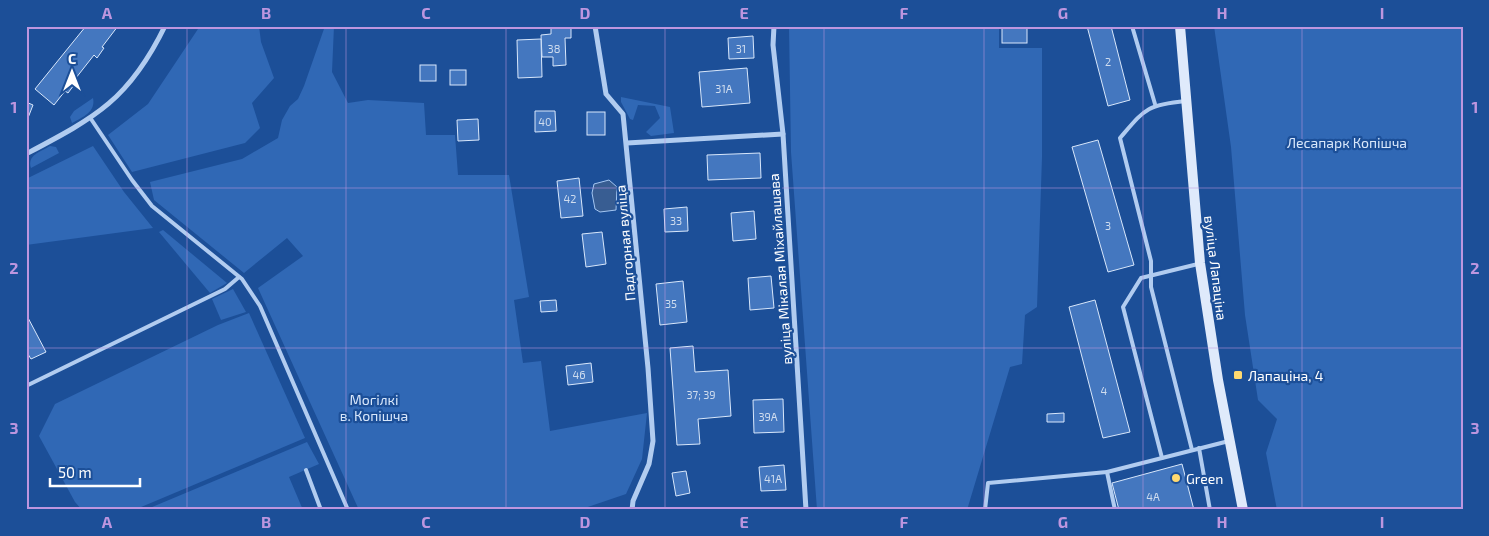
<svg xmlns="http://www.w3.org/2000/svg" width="1489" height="536" font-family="'Exo 2',sans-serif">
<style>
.green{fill:#3068b5}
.water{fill:#385d92;stroke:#a4c6f2}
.building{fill:#4477bf;stroke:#d8e7fb}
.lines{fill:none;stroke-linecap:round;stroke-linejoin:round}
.service{stroke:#b1ccf0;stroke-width:4}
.minor{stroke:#b1ccf0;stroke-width:5}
.secondary{stroke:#dfeafb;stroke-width:10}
.grid{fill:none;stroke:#bd96df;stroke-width:1;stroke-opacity:0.55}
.poi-dot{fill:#ffd970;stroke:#1c4f98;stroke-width:2}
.labels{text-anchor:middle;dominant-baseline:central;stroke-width:4.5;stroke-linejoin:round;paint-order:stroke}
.number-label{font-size:11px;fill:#d0ddef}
.park-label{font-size:14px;fill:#d8e7fb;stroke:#1c4f98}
.street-label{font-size:14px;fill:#fff;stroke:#1c4f98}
.poi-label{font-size:14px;fill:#fff;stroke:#1c4f98;text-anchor:start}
.neatline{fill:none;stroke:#bd96df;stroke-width:2}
.grid-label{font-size:16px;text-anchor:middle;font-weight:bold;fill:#bd96df}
</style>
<rect width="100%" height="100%" fill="#1c4f98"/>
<!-- green -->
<g class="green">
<polygon points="200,26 259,26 261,42 274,78 252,103 260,128 245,143 132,172 108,135 148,104"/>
<polygon points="325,26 334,26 332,72 348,103 368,100 424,103 426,135 455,135 458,175 509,175 529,297 514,300 523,363 541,361 550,431 647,413 642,459 626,494 579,510 359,510 258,288 303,256 287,238 244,273 154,200 150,182 242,159 278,138 282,120 290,106 298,99 304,86"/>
<polygon points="789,26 999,26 999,48 1042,48 1042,157 1037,307 1025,315 1022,364 1010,367 967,510 817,510 791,152"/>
<polygon points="1214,26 1463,26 1463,510 1277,510 1266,453 1277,419 1258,400 1245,315 1231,147"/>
<polygon points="621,97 670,107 674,133 651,136 646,132 660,118 655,106 638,105 633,120 630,119 621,102"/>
<path d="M93 98C96 112 83 117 72 123L70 117 74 111Z"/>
<path d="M50 146 56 147 59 153 31 168C27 155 40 152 50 146Z"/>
<polygon points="93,146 124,192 153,228 26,245 26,179"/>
<polygon points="163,230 227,283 210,293 159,232"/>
<polygon points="233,289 246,312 221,320 212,299"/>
<polygon points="249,313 305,438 134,510 82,510 75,502 39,436 55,404 218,325"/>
<polygon points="307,442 319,464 289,477 303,510 145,510"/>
</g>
<!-- water -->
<polygon class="water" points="609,180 617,187 616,210 600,212 595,209 592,193 594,184"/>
<!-- building -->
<g class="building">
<polygon points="86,26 118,26 102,47 104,48 97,58 94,55 72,83 74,85 68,93 65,91 54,105 35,89"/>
<polygon points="551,26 571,26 571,38 565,38 566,65 553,66 553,57 542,57 541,35 551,34"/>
<polygon points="1087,26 1111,26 1130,100 1108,106"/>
<rect x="1002" y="28" width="25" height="15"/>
<polygon points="753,36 754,58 729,59 728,38"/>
<polygon points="541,39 542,77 518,78 517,40"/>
<rect x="420" y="65" width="16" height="16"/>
<polygon points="747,68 750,103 702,107 699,72"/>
<rect x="450" y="70" width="16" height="15"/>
<polygon points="26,102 33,105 26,123"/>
<polygon points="535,111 555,111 556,131 535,132"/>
<rect x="587" y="112" width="18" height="23"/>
<polygon points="478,119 479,140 458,141 457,120"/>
<polygon points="1098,140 1134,265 1108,272 1072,147"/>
<polygon points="760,153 761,178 708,180 707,155"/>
<polygon points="579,178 583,216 561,218 557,181"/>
<polygon points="687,207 688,231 665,232 664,209"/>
<polygon points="754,211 756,239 733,241 731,213"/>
<polygon points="602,232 606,264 586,267 582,234"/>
<polygon points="771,276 774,308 750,310 748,278"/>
<polygon points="683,281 687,322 660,325 656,284"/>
<polygon points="556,300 557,311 541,312 540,301"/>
<polygon points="1095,300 1130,432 1103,438 1069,307"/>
<polygon points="26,314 46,352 31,359 26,351"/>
<polygon points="693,346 695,372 728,370 731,416 698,419 700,444 677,445 670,348"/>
<polygon points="591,363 593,382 568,385 566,366"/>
<polygon points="783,399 784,432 754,433 753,400"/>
<polygon points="1064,413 1064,422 1047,422 1047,414"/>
<polygon points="1182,464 1194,510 1119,510 1112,483"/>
<polygon points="784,465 786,490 761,491 759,467"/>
<polygon points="686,471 690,493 676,496 672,473"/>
</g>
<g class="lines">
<!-- service -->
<g class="service">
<polyline points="1132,26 1155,104"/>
<path d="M1186 101C1146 105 1145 109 1120 138L1151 261V287L1192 450"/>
<polyline points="91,119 132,180 152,206 242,279 260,306 348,510"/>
<polyline points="26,386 225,289 239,277"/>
<polyline points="1199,448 1210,510"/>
<polyline points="1162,458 1123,307 1141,278 1198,264"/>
<polyline points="306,470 321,510"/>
<polyline points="1107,472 1115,510"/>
<polyline points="985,510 988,483 1107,472 1229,441"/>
</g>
<!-- minor -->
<g class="minor">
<polyline points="595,26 606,94 623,114 648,368 653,441 649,464 633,501 632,510"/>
<polyline points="774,26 773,45 783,134 806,510"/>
<polyline points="627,143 783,134"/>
<path d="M26 154C96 117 129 100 165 26"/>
</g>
<!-- secondary -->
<polyline class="secondary" points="1180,26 1200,263 1218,380 1243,510"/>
</g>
<!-- grid -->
<path class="grid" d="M187 26V510M346 26V510M506 26V510M665 26V510M824 26V510M984 26V510M1143 26V510M1302 26V510M26 188H1463M26 348H1463"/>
<!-- markers -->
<g class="poi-dot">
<rect x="1233" y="370" width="10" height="10" rx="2.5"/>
<circle cx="1176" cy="478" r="5"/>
</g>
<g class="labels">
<!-- number labels -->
<g class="number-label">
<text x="554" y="48">38</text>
<text x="741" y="48">31</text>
<text x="1108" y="61">2</text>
<text x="724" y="88">31А</text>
<text x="545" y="121">40</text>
<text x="570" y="198">42</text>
<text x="676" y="220">33</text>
<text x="1108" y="225">3</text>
<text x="671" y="303">35</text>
<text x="579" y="374">46</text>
<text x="1104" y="390">4</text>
<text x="701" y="394">37; 39</text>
<text x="768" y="416">39А</text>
<text x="773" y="478">41А</text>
<text x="1153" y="496">4А</text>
</g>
<!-- park labels -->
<g class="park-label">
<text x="1347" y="142">Лесапарк Копішча</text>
<text x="374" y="399">Могілкі<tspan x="374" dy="16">в. Копішча</tspan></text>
</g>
<!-- street labels -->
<g class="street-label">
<text transform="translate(625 243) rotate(-95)">Падгорная вуліца</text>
<text transform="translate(1216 268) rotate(83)">вуліца Лапаціна</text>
<text transform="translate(780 269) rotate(-94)">вуліца Мікалая Міхайлашава</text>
</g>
<!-- poi labels -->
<g class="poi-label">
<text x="1248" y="375">Лапаціна, 4</text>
<text x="1186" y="478">Green</text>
</g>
</g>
<!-- border -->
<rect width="1489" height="536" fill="none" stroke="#1c4f98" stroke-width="55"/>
<!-- north arrow -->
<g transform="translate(72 72)" stroke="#1c4f98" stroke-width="4" paint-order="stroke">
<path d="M0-4L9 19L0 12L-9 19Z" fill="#ffffff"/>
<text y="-8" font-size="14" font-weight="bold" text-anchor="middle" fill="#ffffff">С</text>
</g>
<!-- scale -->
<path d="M50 478v8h90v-8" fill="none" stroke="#ffffff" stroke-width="2.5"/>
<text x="58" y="478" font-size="15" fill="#ffffff" stroke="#1c4f98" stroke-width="4" paint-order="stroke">50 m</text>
<rect x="28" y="28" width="1434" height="480" class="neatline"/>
<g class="grid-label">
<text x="107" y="19">A</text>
<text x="266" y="19">B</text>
<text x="426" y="19">C</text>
<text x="585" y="19">D</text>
<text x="744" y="19">E</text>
<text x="904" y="19">F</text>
<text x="1063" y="19">G</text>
<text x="1222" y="19">H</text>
<text x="1382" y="19">I</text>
<text x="14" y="113">1</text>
<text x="1475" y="113">1</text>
<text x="14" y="274">2</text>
<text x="1475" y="274">2</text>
<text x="14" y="434">3</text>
<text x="1475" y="434">3</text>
<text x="107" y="528">A</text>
<text x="266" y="528">B</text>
<text x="426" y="528">C</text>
<text x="585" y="528">D</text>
<text x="744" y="528">E</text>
<text x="904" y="528">F</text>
<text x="1063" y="528">G</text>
<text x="1222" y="528">H</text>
<text x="1382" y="528">I</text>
</g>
</svg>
